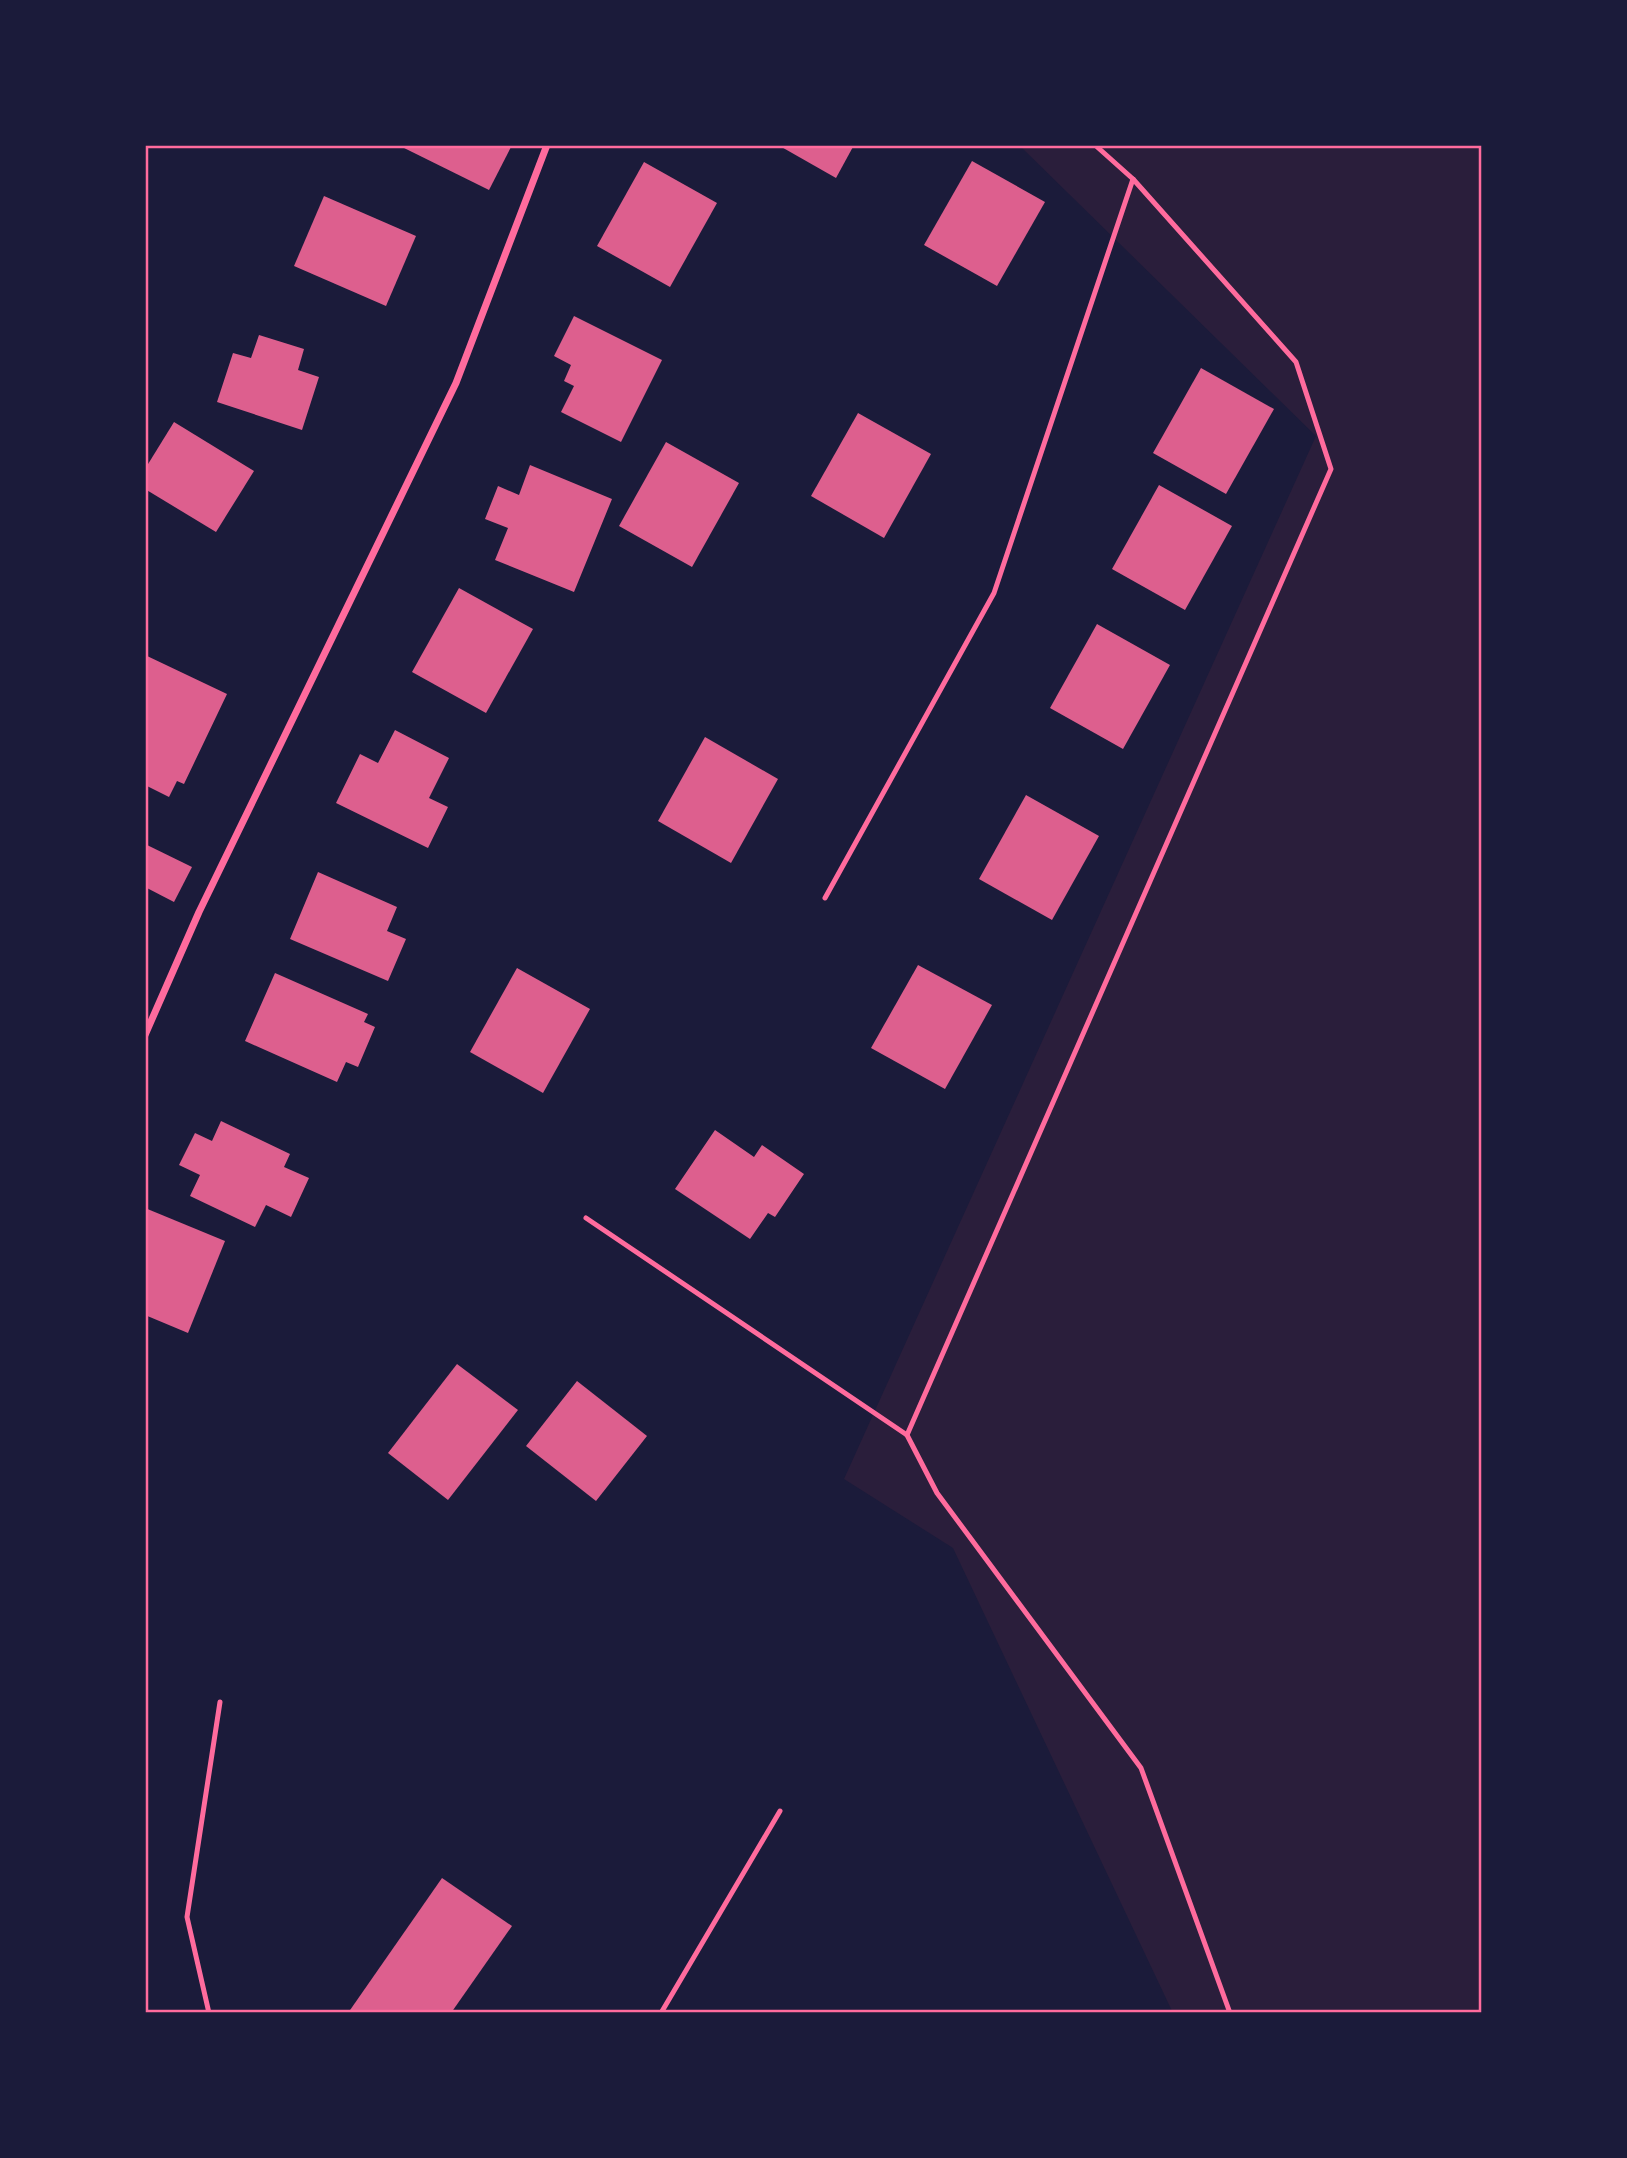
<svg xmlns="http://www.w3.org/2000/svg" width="1627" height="2158" font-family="'Source Sans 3',sans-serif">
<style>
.green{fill:#2a1e3b}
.building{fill:#dd5f8e}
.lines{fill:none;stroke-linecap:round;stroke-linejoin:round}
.service{stroke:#ff6b9d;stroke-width:5}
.minor{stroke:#ff6b9d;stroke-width:7}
.neatline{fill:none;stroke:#ff6b9d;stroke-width:2.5}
</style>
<rect width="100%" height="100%" fill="#1b1b3a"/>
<!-- green -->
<polygon class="green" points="1019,145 1482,145 1482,2013 1173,2013 953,1548 844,1479 1316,436"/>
<!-- building -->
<g class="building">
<polygon points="398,145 512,145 489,190"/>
<polygon points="778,145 854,145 836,178"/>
<polygon points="972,161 1045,202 997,286 924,245"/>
<polygon points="644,162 717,203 670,287 597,246"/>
<polygon points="324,196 416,236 386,306 294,266"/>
<polygon points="574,316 662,360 621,442 561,412 574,386 564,381 571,365 554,356"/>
<polygon points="259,335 304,349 298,370 319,377 302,430 217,402 233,353 251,358"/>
<polygon points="1201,368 1274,409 1226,494 1153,453"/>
<polygon points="858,413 931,454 884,538 811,496"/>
<polygon points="174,422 254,471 216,532 145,489 145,469"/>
<polygon points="666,442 739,483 692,567 619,526"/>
<polygon points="530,465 612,499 574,592 495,560 508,528 485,519 498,486 519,495"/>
<polygon points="1159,485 1232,526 1185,610 1112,569"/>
<polygon points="459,588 533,629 486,713 412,672"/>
<polygon points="1097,624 1170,665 1123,749 1050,708"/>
<polygon points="145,655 227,694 184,784 177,781 169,797 145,785"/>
<polygon points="395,730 449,758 429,798 448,807 428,848 336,803 360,754 378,763"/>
<polygon points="705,737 778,779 731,863 658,821"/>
<polygon points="1026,795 1099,836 1052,920 979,879"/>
<polygon points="145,844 192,867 174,902 145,887"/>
<polygon points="318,872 397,907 387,931 406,939 388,981 290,939"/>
<polygon points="918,965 992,1005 945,1089 871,1048"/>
<polygon points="517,968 590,1009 543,1093 470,1052"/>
<polygon points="275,973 368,1014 364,1022 375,1027 358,1067 346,1062 337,1082 245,1041"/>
<polygon points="221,1121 290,1154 284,1167 309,1178 291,1217 266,1205 255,1227 190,1196 200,1175 179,1165 195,1133 212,1141"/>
<polygon points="715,1130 754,1157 762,1145 804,1174 775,1217 768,1213 750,1239 675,1189"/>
<polygon points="145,1208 225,1241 188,1333 145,1315"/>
<polygon points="457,1364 518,1410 448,1500 388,1453"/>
<polygon points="577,1381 647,1436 596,1501 526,1446"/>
<polygon points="442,1878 512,1926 451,2013 348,2013"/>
</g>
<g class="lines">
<!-- service -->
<g class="service">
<polyline points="825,898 994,593 1133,179"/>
<polyline points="586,1218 907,1435 937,1493 1141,1768 1230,2013"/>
<polyline points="907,1435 1331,469 1296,362 1133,179 1095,145"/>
<polyline points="209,2013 187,1917 220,1702"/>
<polyline points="661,2013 780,1811"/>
</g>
<!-- minor -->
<polyline class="minor" points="145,1035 199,912 456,383 547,145"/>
</g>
<!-- border -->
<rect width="1627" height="2158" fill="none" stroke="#1b1b3a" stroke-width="294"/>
<rect x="147" y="147" width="1333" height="1864" class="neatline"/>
</svg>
